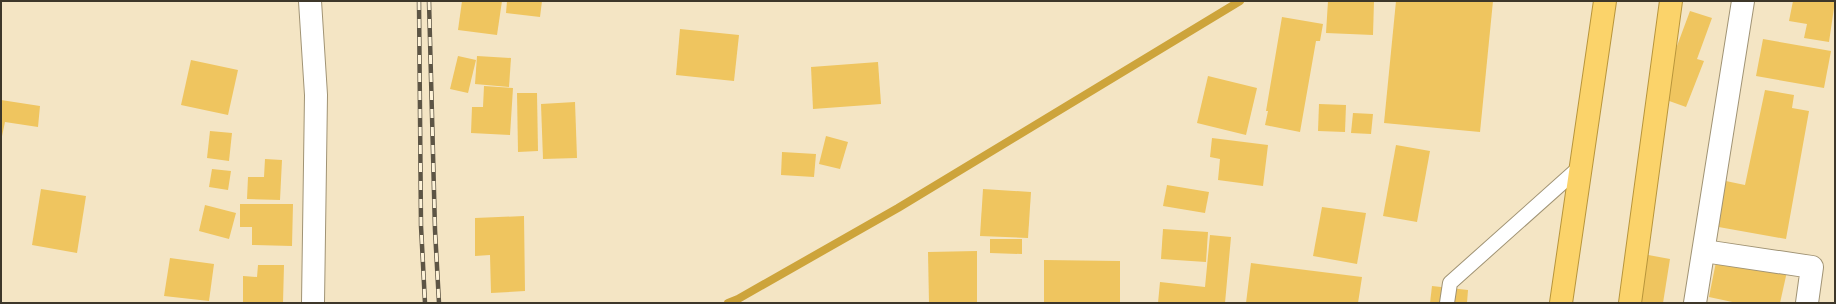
<svg xmlns="http://www.w3.org/2000/svg" width="1836" height="304" font-family="'Crimson Pro',serif">
<style>
.lines{fill:none;stroke-linecap:round;stroke-linejoin:round}
.stream{stroke:#cda43b;stroke-width:8}
.building{fill:#efc55f}
.service-casing{stroke:#a09374;stroke-width:16}
.minor-casing{stroke:#a09374;stroke-width:24}
.trunk-casing{stroke:#b8953b;stroke-width:24}
.service{stroke:#fff;stroke-width:14}
.minor{stroke:#fff;stroke-width:22}
.trunk{stroke:#fbd36a;stroke-width:22}
.rail-casing{stroke:#5d5545;stroke-width:4.5}
.rail{stroke:#fef3d8;stroke-width:3;stroke-dasharray:9;stroke-linecap:butt}
</style>
<rect width="100%" height="100%" fill="#f4e5c4"/>
<g class="lines">
<!-- stream -->
<polyline class="stream" points="728,303 738,299 898,208 1240,1"/>
</g>
<!-- building -->
<g class="building">
<polygon points="462,1 502,1 497,35 458,30"/>
<polygon points="507,1 542,1 540,17 506,13"/>
<polygon points="1328,1 1374,1 1373,35 1326,33"/>
<polygon points="1396,1 1493,1 1480,132 1384,123"/>
<polygon points="1793,1 1835,1 1829,42 1804,38 1807,24 1789,21"/>
<polygon points="1690,11 1712,18 1697,59 1704,61 1686,107 1658,97"/>
<polygon points="1282,17 1323,24 1320,41 1316,41 1300,132 1265,125 1268,111 1266,111"/>
<polygon points="680,29 739,35 734,81 676,75"/>
<polygon points="1763,39 1831,51 1824,88 1756,76"/>
<polygon points="458,56 476,60 468,93 450,89"/>
<polygon points="477,56 511,58 509,87 475,84"/>
<polygon points="191,60 238,70 228,115 181,105"/>
<polygon points="878,62 881,104 813,109 811,67"/>
<polygon points="1208,76 1257,88 1246,135 1197,123"/>
<polygon points="484,86 513,88 510,135 471,133 472,107 483,107"/>
<polygon points="1765,90 1794,95 1792,108 1809,111 1786,239 1713,226 1721,180 1745,185"/>
<polygon points="517,93 537,93 538,151 518,152"/>
<polygon points="1,100 40,106 38,127 5,122 1,141"/>
<polygon points="575,102 577,158 543,159 541,104"/>
<polygon points="1319,104 1346,105 1345,132 1318,131"/>
<polygon points="1353,113 1373,114 1371,134 1351,133"/>
<polygon points="210,131 232,133 229,161 207,158"/>
<polygon points="826,136 848,142 840,169 819,164"/>
<polygon points="1212,138 1268,145 1263,186 1218,180 1220,159 1210,157"/>
<polygon points="1396,145 1430,151 1417,222 1383,216"/>
<polygon points="782,152 816,154 814,177 781,175"/>
<polygon points="265,159 282,160 280,200 247,199 248,177 264,177"/>
<polygon points="212,169 231,171 228,190 209,187"/>
<polygon points="1167,185 1209,192 1205,213 1163,206"/>
<polygon points="41,189 86,196 77,253 32,245"/>
<polygon points="983,189 1031,192 1028,238 980,236"/>
<polygon points="240,204 293,204 292,246 252,245 252,227 240,227"/>
<polygon points="205,205 236,213 229,239 199,231"/>
<polygon points="1322,207 1366,213 1357,264 1313,256"/>
<polygon points="524,216 525,291 491,293 490,255 475,256 475,218"/>
<polygon points="1163,229 1208,232 1206,262 1161,259"/>
<polygon points="1210,235 1231,237 1225,303 1158,303 1160,282 1205,287"/>
<polygon points="990,239 1022,239 1022,254 990,253"/>
<polygon points="977,251 977,303 929,303 928,252"/>
<polygon points="1718,252 1788,267 1780,303 1737,303 1709,297"/>
<polygon points="1643,254 1670,259 1663,303 1635,303"/>
<polygon points="170,258 214,264 209,301 164,296"/>
<polygon points="1044,260 1120,261 1120,303 1044,303"/>
<polygon points="1251,263 1362,277 1358,303 1246,303"/>
<polygon points="258,265 284,265 283,303 243,303 243,276 257,277"/>
<polygon points="1432,286 1468,290 1467,303 1430,303"/>
</g>
<g class="lines">
<!-- service casing -->
<g class="service-casing">
<polyline id="service" points="1447,303 1450,283 1581,166"/>
</g>
<!-- minor casing -->
<g class="minor-casing">
<g id="minor">
<polyline points="310,1 316,95 313,303"/>
<polyline points="1704,251 1812,267 1807,303"/>
<polyline points="1695,303 1743,1"/>
</g>
</g>
<!-- trunk casing -->
<g class="trunk-casing">
<g id="trunk">
<polyline points="1561,303 1605,1"/>
<polyline points="1630,303 1671,1"/>
</g>
</g>
<!-- service -->
<use href="#service" class="service"/>
<!-- minor -->
<use href="#minor" class="minor"/>
<!-- trunk -->
<use href="#trunk" class="trunk"/>
<!-- rail casing -->
<g class="rail-casing">
<g id="rail">
<polyline points="419,1 421,226 425,303"/>
<polyline points="429,1 435,230 439,303"/>
</g>
</g>
<!-- rail -->
<use href="#rail" class="rail"/>
</g>
<!-- border -->
<rect width="1836" height="304" fill="none" stroke="#3d372a" stroke-width="4"/>
</svg>
